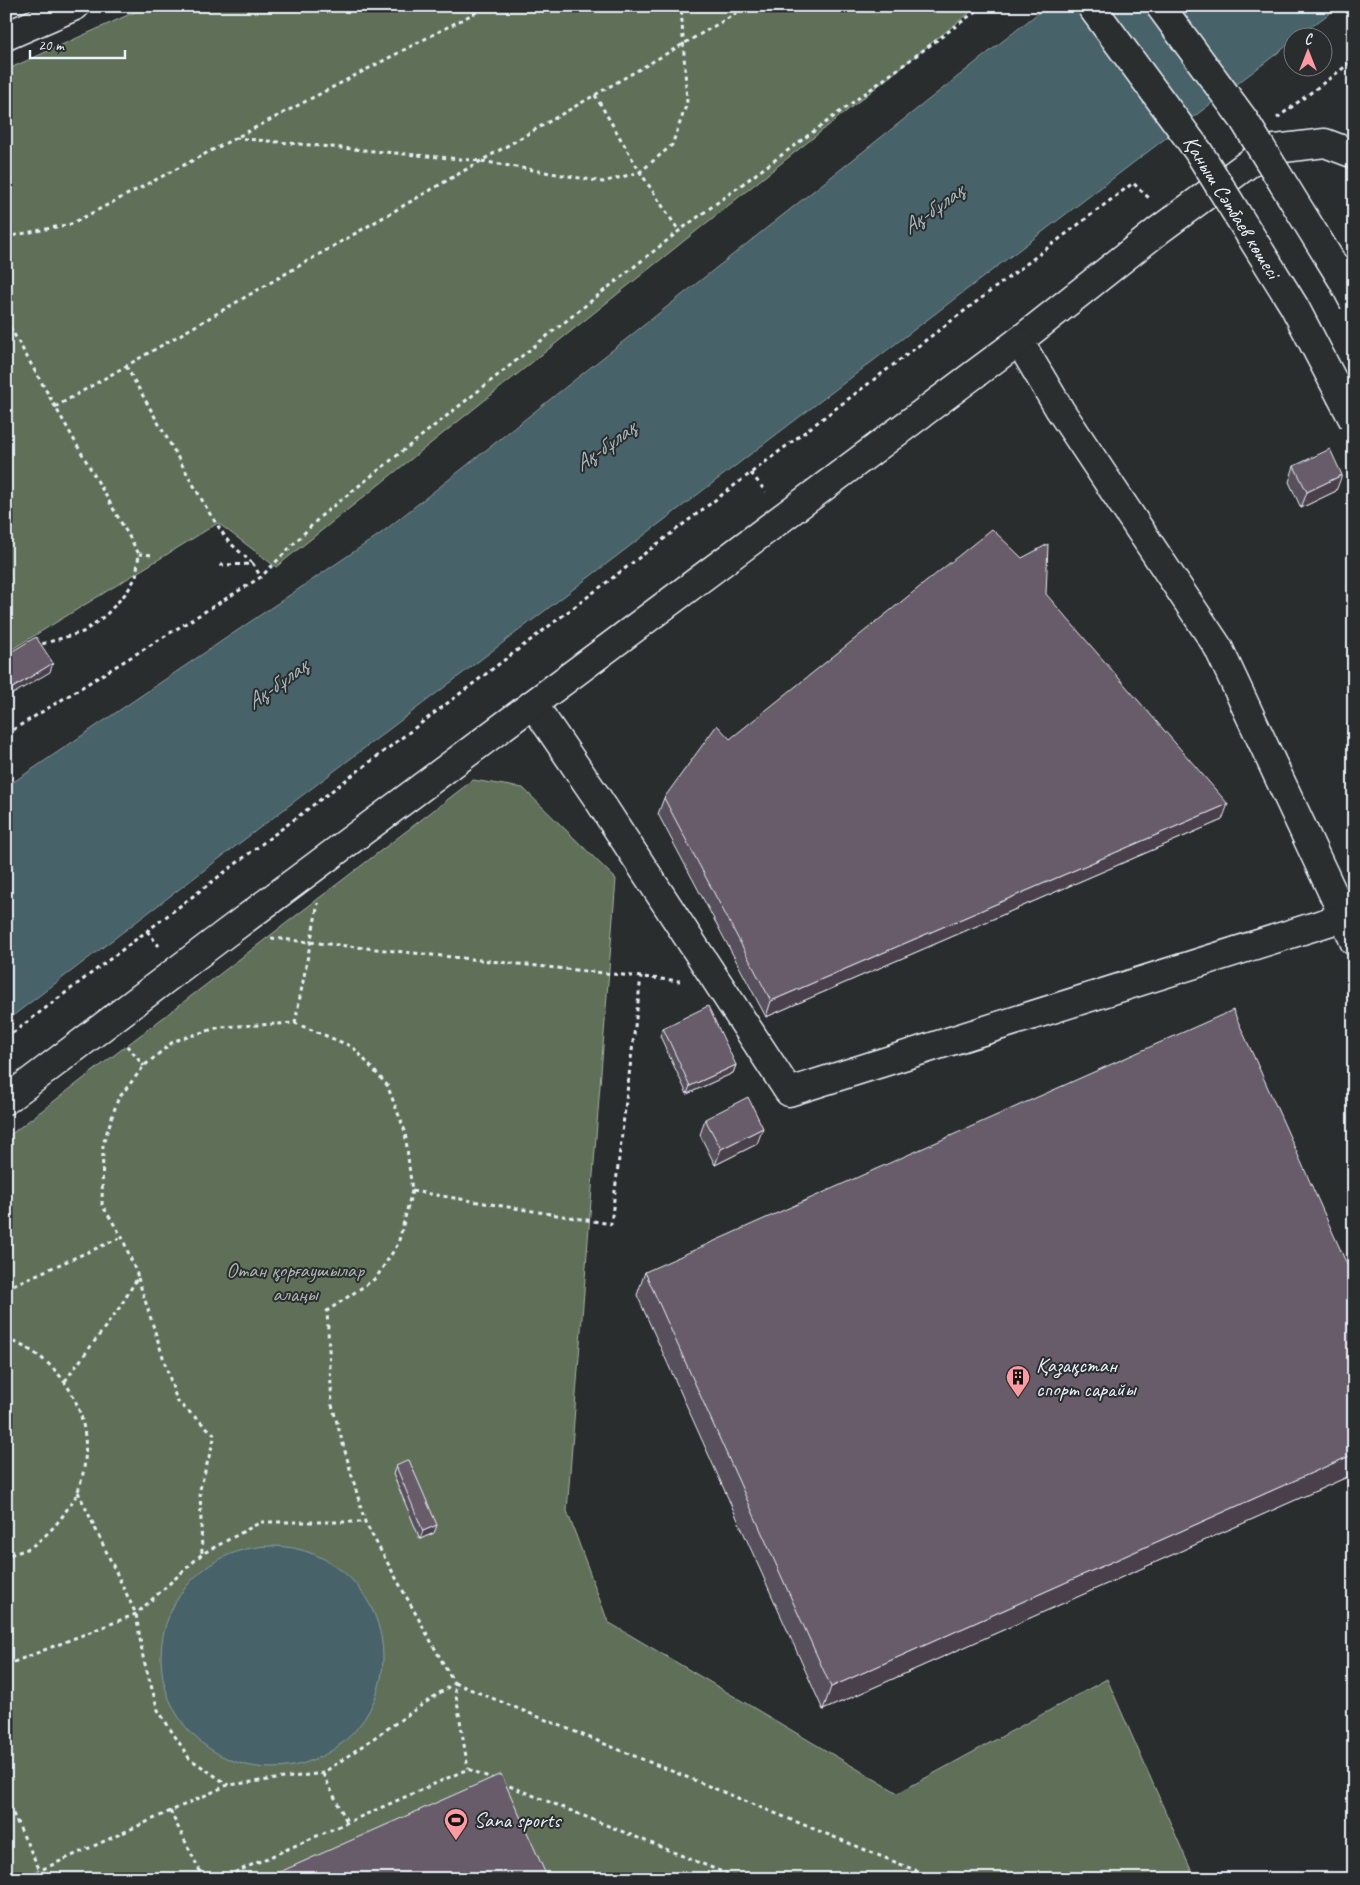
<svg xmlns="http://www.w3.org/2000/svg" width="1360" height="1885" font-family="Caveat,sans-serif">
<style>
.green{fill:#606f58;stroke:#a4b0a8}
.water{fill:#466469;stroke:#879ca2}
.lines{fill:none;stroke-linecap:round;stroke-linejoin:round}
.minor-casing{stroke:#e8f1f8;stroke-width:31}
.major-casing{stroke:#e8f1f8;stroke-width:31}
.path{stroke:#e8f1f8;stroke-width:3;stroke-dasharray:4 4;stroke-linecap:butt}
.minor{stroke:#2a2d2e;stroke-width:28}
.major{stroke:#2a2d2e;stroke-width:28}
.major-bridge-casing{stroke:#e8f1f8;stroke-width:31;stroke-linecap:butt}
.major-bridge{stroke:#2a2d2e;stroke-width:28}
.wall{fill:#594f5c;stroke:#e8f1f8}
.shaded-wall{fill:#48404b;stroke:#e8f1f8}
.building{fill:#675c6b;stroke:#e8f1f8}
.labels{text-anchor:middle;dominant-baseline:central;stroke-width:4;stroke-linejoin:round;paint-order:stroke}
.street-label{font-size:21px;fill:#e8f1f8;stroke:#2a2d2e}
.park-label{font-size:21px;fill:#abb6b0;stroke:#2a2d2e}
.poi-label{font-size:21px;fill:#e8f1f8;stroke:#2a2d2e;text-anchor:start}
.water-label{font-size:22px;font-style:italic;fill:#a7b9bf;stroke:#2a2d2e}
</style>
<rect width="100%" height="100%" fill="#2a2d2e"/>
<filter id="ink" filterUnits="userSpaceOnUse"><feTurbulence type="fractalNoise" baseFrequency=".02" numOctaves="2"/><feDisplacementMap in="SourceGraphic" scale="10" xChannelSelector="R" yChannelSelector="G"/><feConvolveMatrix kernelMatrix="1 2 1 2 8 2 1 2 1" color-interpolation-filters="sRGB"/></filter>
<g filter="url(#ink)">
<!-- green -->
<g class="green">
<polygon points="148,6 978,6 276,567 218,523 6,653 6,70"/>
<polygon points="473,780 523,788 616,879 567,1511 608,1622 898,1793 1107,1679 1195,1879 6,1879 6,1138"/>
</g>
<!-- water -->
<g class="water">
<polygon points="1047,6 1339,6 1298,37 1292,38 1292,42 6,1021 6,787 380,534"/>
<circle cx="272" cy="1657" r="111"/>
</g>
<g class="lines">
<!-- minor casing -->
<g class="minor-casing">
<g id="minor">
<polyline points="1354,154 1325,143 1267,150 1159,230 1019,341 1060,410 1218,647 1344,917 1354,941"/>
<polyline points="533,704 596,796 789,1092 1344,917"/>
<polyline points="6,1100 225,934 1019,341"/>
</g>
</g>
<!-- major casing -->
<g class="major-casing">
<polyline id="major" points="6,36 75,6"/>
</g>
<!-- path -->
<g class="path">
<polyline points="595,95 640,172 679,231"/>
<polyline points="1277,118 1354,60"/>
<polyline points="235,138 481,161 603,182 640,172 672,145 687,103 681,6"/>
<polyline points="6,237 71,224 488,6"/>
<polyline points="6,320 139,554 136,577 127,592 106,615 83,632 42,644"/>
<polyline points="126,366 210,514 228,541 253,564"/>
<polyline points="55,407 749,6"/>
<polyline points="751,473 766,492"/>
<polyline points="139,554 153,555"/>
<polyline points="220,565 253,564 261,577"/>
<polyline points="6,734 261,577 321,516 679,231 983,6"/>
<polyline points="147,931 159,946"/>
<polyline points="271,938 680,981"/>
<polyline points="295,1023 318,903"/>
<polyline points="6,1038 1133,183 1151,200"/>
<polyline points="127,1046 144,1066"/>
<polyline points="412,1191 611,1224 641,977"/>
<polyline points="138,1278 177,1401 215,1435 200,1489 202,1554"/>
<polyline points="6,1288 122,1237"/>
<path d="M6 1339C70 1361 101 1427 78 1491 76 1498 70 1504 66 1511 57 1525 40 1543 25 1550 19 1552 12 1554 6 1556"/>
<polyline points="65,1381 120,1307 138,1277 122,1237 102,1205 103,1144 118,1099 144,1066 174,1041 220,1027 295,1023 353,1047 387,1085 405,1131 412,1191 398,1244 376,1278 327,1311 332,1405 365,1522 454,1683 468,1769"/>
<polyline points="78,1492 136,1614 143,1657 158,1710 189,1758 228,1785"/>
<polyline points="6,1665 136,1614 202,1554 261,1522 365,1522"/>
<polyline points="455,1683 937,1879"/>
<polyline points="323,1774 347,1822"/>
<polyline points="502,1783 740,1879"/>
<polyline points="6,1799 44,1879"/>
<polyline points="170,1811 204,1879"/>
<polyline points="21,1879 228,1785 323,1773 454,1683"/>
<polyline points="220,1879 468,1769 494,1779"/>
</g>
<!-- minor -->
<use href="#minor" class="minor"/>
<!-- major -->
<use href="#major" class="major"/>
<!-- major-bridge casing -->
<g class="major-bridge-casing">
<g id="major-bridge">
<polyline points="1091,6 1198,151 1294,306 1354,421"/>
<polyline points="1160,6 1244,120 1342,279 1354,302"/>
</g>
</g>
<!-- major-bridge -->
<use href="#major-bridge" class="major-bridge"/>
</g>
<!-- wall -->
<g class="wall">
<polygon points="1294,466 1336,491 1301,508 1289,482"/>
<polygon points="730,739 1222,820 766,1017 658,814 664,798"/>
<polygon points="663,1028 736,1065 733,1073 687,1094 660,1036"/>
<polygon points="705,1119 757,1144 715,1165 700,1135"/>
<polygon points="645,1272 1354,1280 1354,1474 823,1710 637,1295"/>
<polygon points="396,1466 434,1533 420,1539 393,1474"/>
</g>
<!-- shaded-wall -->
<g class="shaded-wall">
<polygon points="1342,475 1336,491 1301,508 1307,492"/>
<polygon points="53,663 50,672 6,698 6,692"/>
<polygon points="1228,804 1222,820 766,1017 771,1001"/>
<polygon points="736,1065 733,1073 687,1094 690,1086"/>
<polygon points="763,1128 757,1144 715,1165 721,1149"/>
<polygon points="1354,1454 1354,1474 823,1710 831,1687"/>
<polygon points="437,1525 434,1533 420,1539 423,1531"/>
</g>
<!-- building -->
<g class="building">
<polygon points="1330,449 1342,475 1307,492 1294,466"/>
<polygon points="992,529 1022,558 1048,544 1046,594 1228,804 771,1001 664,798 717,725 730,739"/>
<polygon points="36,637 53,663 6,692 6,655"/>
<polygon points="708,1006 736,1065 690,1086 663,1028"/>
<polygon points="1233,1010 1354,1280 1354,1454 831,1687 645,1272"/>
<polygon points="748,1097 763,1128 721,1149 705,1119"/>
<polygon points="409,1460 437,1525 423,1531 396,1466"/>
<polygon points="501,1774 548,1879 264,1879"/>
</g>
</g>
<!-- icons -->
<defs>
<g id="building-pin" transform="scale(1.25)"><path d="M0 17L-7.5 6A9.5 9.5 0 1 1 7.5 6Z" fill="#ff9aa2" stroke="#2a2d2e"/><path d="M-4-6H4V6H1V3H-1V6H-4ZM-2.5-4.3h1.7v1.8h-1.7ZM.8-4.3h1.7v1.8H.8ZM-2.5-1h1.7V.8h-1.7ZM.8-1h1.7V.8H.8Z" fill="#111"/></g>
<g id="stadium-pin" transform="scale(1.25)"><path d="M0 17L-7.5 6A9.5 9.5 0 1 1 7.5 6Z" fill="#ff9aa2" stroke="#2a2d2e"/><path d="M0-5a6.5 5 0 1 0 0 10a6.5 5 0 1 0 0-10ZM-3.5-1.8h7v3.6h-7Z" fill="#111"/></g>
</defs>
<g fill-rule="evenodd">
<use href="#building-pin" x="1018" y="1377"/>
<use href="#stadium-pin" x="456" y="1820"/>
</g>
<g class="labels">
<!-- street labels -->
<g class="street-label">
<text transform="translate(1232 207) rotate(58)">Қаныш Сәтбаев көшесі</text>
</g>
<!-- park labels -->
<g class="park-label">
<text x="295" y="1270">Отан қорғаушылар<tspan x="295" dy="24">алаңы</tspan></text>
</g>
<!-- poi labels -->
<g class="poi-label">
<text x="1036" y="1365">Қазақстан<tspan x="1036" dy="24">спорт сарайы</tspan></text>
<text x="474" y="1820">Sana sports</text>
</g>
<!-- water labels -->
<g class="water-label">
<text transform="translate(933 209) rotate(-36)">Ақ-бұлақ</text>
<text transform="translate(605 446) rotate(-36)">Ақ-бұлақ</text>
<text transform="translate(277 684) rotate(-36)">Ақ-бұлақ</text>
</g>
</g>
<!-- margin -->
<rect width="1360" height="1885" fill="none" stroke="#2a2d2e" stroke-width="25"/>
<rect x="12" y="12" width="1335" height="1860" fill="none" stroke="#e8f1f8" stroke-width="2" filter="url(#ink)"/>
<!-- north arrow -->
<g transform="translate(1308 52)"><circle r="24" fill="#2a2d2e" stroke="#767b7f"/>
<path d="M0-4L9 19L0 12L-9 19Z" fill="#ff9aa2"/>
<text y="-8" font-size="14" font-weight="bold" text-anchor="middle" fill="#e8f1f8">С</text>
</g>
<!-- scale -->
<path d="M30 50v8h95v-8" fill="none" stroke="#e8f1f8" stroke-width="2.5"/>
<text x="38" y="50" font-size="15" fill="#e8f1f8" stroke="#2a2d2e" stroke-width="4" paint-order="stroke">20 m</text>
</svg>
